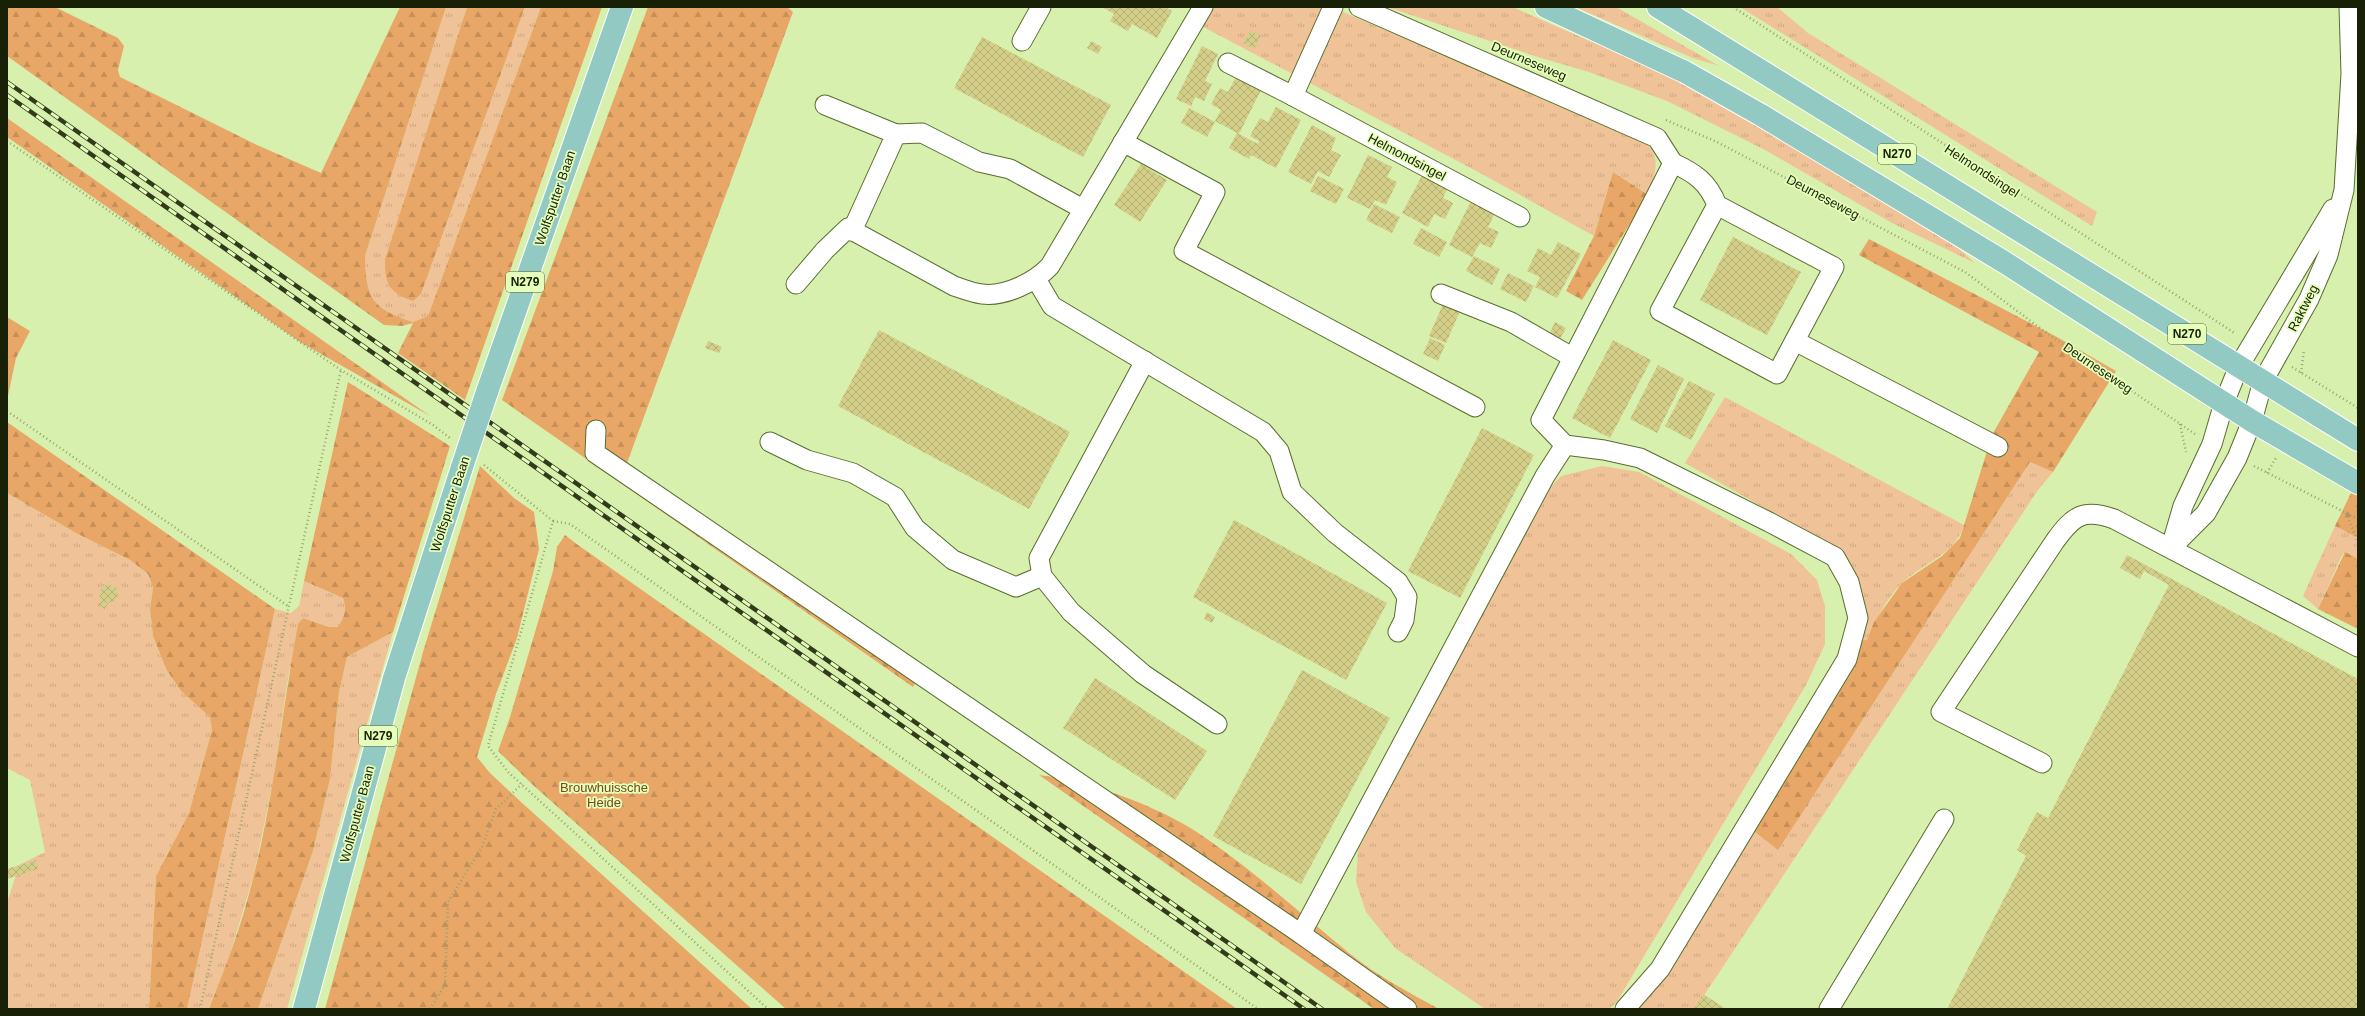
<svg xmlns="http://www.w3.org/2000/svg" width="2365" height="1016" font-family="Arial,sans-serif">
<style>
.grass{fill:url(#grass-tufts)}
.forest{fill:url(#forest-firs)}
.building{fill:url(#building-cross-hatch)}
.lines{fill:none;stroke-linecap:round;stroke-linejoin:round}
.minor-casing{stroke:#596d2e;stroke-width:21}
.major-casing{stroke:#fff;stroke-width:24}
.path{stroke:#92a470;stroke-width:2.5;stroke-dasharray:1 3;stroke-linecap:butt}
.minor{stroke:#fff;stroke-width:19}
.major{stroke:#92cac3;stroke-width:22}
.rail-casing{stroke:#313b1b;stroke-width:4.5}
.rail{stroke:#e5feba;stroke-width:3;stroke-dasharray:9;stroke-linecap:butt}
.major-bridge-casing{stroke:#fff;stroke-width:24;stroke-linecap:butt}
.major-bridge{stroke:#92cac3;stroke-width:22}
.labels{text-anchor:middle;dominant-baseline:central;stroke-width:3.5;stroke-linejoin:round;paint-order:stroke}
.shield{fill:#e5feba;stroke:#56633c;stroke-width:1}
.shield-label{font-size:12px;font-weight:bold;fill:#182006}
.street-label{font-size:13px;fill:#182006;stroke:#e5feba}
.park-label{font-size:13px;fill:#754a1a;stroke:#e5feba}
</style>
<defs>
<pattern id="grass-tufts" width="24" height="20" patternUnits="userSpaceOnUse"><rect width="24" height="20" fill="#f0c298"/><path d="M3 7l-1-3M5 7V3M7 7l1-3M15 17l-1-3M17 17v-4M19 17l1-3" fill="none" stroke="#cda682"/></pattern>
<pattern id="forest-firs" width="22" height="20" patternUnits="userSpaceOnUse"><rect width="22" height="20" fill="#e8a766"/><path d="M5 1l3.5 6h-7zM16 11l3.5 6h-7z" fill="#c68f57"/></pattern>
<pattern id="building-cross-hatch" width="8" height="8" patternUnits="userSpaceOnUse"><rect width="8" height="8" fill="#d4ce88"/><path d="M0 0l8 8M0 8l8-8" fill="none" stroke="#b5b174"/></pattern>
</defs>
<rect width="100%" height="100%" fill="#d8f0ad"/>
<!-- grass -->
<g class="grass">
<path d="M446 7H467L385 259 421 294 525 7H541L428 316 413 322C372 308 366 300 365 256Z"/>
<path d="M1211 7H1331L1632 135C1663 149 1658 168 1648 195L1613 172 1594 236 1482 174 1196 23Z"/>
<polygon points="1387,7 1513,7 1526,13 1675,78 1764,129 1959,249 1975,263 1892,223 1765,150 1667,101 1589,72 1541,58"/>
<polygon points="1575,7 1616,7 1719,66 1693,58"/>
<polygon points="1740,7 1777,7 1808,33 2097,212 2092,226"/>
<path d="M1725 397 1964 525C1955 555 1923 563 1902 583 1887 598 1875 621 1867 640L1856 641 1830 545 1685 463Z"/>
<polygon points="2030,462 2053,472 2038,490 1695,1009 1638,1009 1750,828 1778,849"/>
<polygon points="1602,466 1639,472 1791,554 1817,580 1825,606 1825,644 1806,685 1616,1003 1609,1009 1485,1009 1395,948 1366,912 1356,882 1358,850 1541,497 1561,476"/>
<polygon points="7,493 76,533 130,560 148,574 153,588 150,609 153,636 166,669 181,691 210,716 212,730 189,813 156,876 149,1009 7,1009 7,903 19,865 45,852 30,780 7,768"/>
<polygon points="2335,526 2358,538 2358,559 2343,553 2318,609 2303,596"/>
<path d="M304 581 343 598C347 609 344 618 338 627H329L303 618 289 672 273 782 254 874 228 961 209 1009H187L275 609 291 613 299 606Z"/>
<polygon points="393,632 287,1009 258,1009 313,851 330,779 339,692 347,657"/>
</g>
<!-- forest -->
<g class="forest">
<path d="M7 7H55L118 38 124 46 118 70 120 77 257 145 321 173 400 7H446L365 256C366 300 372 308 413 322L428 316 541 7H602L465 400 398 353 413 323 402 326 384 325 7 56Z"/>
<path d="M467 7H525L421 294 413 301C388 292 385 284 385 259Z"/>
<polygon points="648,7 787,7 793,12 627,463 924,667 913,687 502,400"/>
<polygon points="7,118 430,416 300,342 7,137"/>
<polygon points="1613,172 1648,195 1582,300 1566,291 1594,236"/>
<polygon points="1869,239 2057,337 2116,371 2053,472 2030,462 1778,850 1750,828 1856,641 1867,640 1874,622 1902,583 1942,556 1960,538 1992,435 2039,352 1859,255"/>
<polygon points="7,317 30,331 16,358 8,396"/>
<path d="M348 382 450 446 393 632 347 657 339 692 330 779 313 851 258 1009H209C223 973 237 938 247 901 273 810 281 716 298 624L303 618 329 627H338C344 618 347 609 343 598L304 581Z"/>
<polygon points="7,422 275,609 187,1009 149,1009 156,876 189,813 212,730 210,717 181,691 166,669 153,636 150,609 153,588 148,574 130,560 76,533 7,493"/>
<polygon points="480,466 514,498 534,512 539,549 517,638 496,694 477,757 490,773 521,802 752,1009 325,1009 423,652"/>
<polygon points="2351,493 2358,496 2358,538 2335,526"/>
<polygon points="565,535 578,545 1237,1009 786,1009 534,786 498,751 510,717 553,571 557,547"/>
<polygon points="2345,552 2358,559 2358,629 2318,609"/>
<path d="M1039 775C1091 783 1146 801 1192 829 1248 865 1297 911 1349 953 1376 975 1408 992 1439 1009H1374Z"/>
</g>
<!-- building -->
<g class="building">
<polygon points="1102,7 1165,7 1172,11 1157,38 1132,24 1128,31 1110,21 1114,14"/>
<polygon points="1250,30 1261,36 1254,49 1243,43"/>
<polygon points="982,37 1111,105 1083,157 954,88"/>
<polygon points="1091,41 1102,47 1098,54 1087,48"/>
<polygon points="1202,46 1218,54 1205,81 1212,84 1204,101 1195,97 1191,106 1176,99"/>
<polygon points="1236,77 1261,90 1239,134 1215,121 1221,110 1211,104 1220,88 1228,92"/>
<polygon points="1276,107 1301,120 1276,168 1251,155 1249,159 1229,148 1237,133 1258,144 1259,141 1250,136 1260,118 1268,122"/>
<polygon points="1189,108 1215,122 1207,137 1181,123"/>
<polygon points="1312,125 1336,138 1331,150 1341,155 1329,177 1318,171 1311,184 1288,172"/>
<polygon points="1368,155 1392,167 1387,177 1397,182 1386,205 1375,200 1370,209 1347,198"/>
<polygon points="1141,164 1167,180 1140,222 1114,205"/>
<polygon points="1424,172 1449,185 1443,198 1453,203 1445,219 1434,214 1428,227 1402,213"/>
<polygon points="1318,176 1344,189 1336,204 1310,191"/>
<polygon points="1472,199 1496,211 1488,227 1499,232 1491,248 1480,243 1472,257 1449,245"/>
<polygon points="1374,204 1400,217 1392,233 1366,220"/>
<polygon points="1421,228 1447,242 1439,257 1413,244"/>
<polygon points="1733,237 1801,272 1767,335 1700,300"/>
<polygon points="1558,242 1581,254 1557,298 1535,287 1540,277 1527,271 1538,248 1551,255"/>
<polygon points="1474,256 1500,269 1492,285 1466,271"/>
<polygon points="1508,273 1534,286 1526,302 1500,289"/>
<polygon points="1444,302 1461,309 1446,343 1429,336"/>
<polygon points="1555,322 1566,328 1558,342 1548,337"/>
<polygon points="879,330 1070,432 1029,509 838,406"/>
<polygon points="1430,338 1445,345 1438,361 1423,354"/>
<polygon points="1613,340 1651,360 1610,438 1572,418"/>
<polygon points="708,341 722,347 719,353 705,348"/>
<polygon points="1658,365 1684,379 1657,433 1630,419"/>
<polygon points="1689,381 1715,394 1691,440 1665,426"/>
<polygon points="1482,428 1534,455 1460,598 1408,571"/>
<polygon points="1234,520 1387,603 1346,680 1193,597"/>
<polygon points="2127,555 2358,679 2358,1009 1947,1009 2026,856 2017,850 2037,812 2048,818 2169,585 2144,571 2140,579 2120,568"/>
<polygon points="109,584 116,588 118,594 115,601 108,603 105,609 98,606 101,600 99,593 103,586"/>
<polygon points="1207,612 1215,617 1212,623 1204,619"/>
<polygon points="1302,670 1390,718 1301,884 1213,836"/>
<polygon points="1095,678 1207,751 1175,800 1063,728"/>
<polygon points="36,860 38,869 7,879 7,869"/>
<polygon points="1703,994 1726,1009 1693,1009"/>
</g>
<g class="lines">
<!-- minor casing -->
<g class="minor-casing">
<g id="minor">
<polyline points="1359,7 1657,138 1673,163"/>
<polyline points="1022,41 1041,7"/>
<polyline points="1228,63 1293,96 1333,7"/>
<polyline points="1293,96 1520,217"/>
<polyline points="825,105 896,134 852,231"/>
<polyline points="896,134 922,133 979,162 1010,169 1083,209"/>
<polyline points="1123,142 1215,192 1184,251 1475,407"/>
<path d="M1673 163C1695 173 1708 182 1717 205L1834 267 1777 374 1660 311 1717 205"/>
<polyline points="1036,279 1052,306 1263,432 1279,451 1292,492 1335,533 1398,582 1407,597 1404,620 1398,632"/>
<path d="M796 284 825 250 848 228 954 286C963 289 973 293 982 294 1005 297 1035 282 1050 266L1203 7"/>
<polyline points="1441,294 1511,322 1572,357"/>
<polyline points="1795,341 1998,447"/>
<polyline points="1145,361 1039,558 1042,576 1071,612 1143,674 1217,724"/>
<polyline points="596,430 595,453 1301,934 1545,476 1565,445 1541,420 1673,163"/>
<polyline points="770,442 807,460 853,473 895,497 915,528 953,560 1016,587 1042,576"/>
<polyline points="1565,445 1604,450 1640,458 1769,522 1835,557 1849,582 1858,618 1847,659 1660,969 1625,1009"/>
<polyline points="2171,547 2183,506 2212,444 2224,403 2239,366 2333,209"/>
<polyline points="2171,548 2206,513 2237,458 2252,421 2263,381 2309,299 2328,255 2344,190 2351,74 2349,7"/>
<path d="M2042 763 1941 712 2055 541C2073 516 2083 508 2114 519L2358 647"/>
<polyline points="1301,934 1407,1009"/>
<polyline points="1829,1009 1944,819"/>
</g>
</g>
<!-- major casing -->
<g class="major-casing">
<g id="major">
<polyline points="1546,7 1685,72 1761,115 2004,262 2252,421 2358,483"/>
<polyline points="1658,7 2358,440"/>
<polyline points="487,392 622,7"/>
<polyline points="304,1009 394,678 462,467"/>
</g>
</g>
<!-- path -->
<g class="path">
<polyline points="1733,7 2236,334"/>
<polyline points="1666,120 1717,142 1965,272 2048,334 2195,434"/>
<polyline points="7,141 341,370 433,425 450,438"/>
<polyline points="2292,367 2358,408"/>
<polyline points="2301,373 2304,350"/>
<polyline points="7,411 288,606"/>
<polyline points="2180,424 2186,452"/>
<polyline points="484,465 553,521 488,746 508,772 768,1009"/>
<polyline points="2254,466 2358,519"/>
<polyline points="2267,473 2276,458"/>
<polyline points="2346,513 2358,542"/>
<polyline points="553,521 570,524 1258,1009"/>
<polyline points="200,1009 341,370"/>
<polyline points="430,1009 445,985 448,902 482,847 496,809 522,784"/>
</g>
<!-- minor -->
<use href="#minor" class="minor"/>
<!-- major -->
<use href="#major" class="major"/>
<!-- rail casing -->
<g class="rail-casing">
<g id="rail">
<polyline points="7,82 1322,1009"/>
<polyline points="7,95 1304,1009"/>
</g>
</g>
<!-- rail -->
<use href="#rail" class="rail"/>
<!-- major-bridge casing -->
<g class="major-bridge-casing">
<polyline id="major-bridge" points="462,467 487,392"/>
</g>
<!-- major-bridge -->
<use href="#major-bridge" class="major-bridge"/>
</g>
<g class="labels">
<!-- shield labels -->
<g class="shield">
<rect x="1878" y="144" width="38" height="20" rx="3"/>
<rect x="506" y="272" width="38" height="20" rx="3"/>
<rect x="2168" y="324" width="38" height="20" rx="3"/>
<rect x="359" y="726" width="38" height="20" rx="3"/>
</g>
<g class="shield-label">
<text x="1897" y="154">N270</text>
<text x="525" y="282">N279</text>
<text x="2187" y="334">N270</text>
<text x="378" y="736">N279</text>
</g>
<!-- street labels -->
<g class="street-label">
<text transform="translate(1529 61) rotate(23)">Deurneseweg</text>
<text transform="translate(1407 157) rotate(28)">Helmondsingel</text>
<text transform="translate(1982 171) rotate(33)">Helmondsingel</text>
<text transform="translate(1823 197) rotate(28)">Deurneseweg</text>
<text transform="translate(555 198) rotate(-71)">Wolfsputter Baan</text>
<text transform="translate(2303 308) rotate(-63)">Raktweg</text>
<text transform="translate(2098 368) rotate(34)">Deurneseweg</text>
<text transform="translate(450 504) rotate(-72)">Wolfsputter Baan</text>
<text transform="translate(357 814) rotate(-75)">Wolfsputter Baan</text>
</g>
<!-- park labels -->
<g class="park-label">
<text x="604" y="787">Brouwhuissche<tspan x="604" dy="15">Heide</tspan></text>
</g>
</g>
<!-- border -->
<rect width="2365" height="1016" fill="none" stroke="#182006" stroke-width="16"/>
</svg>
